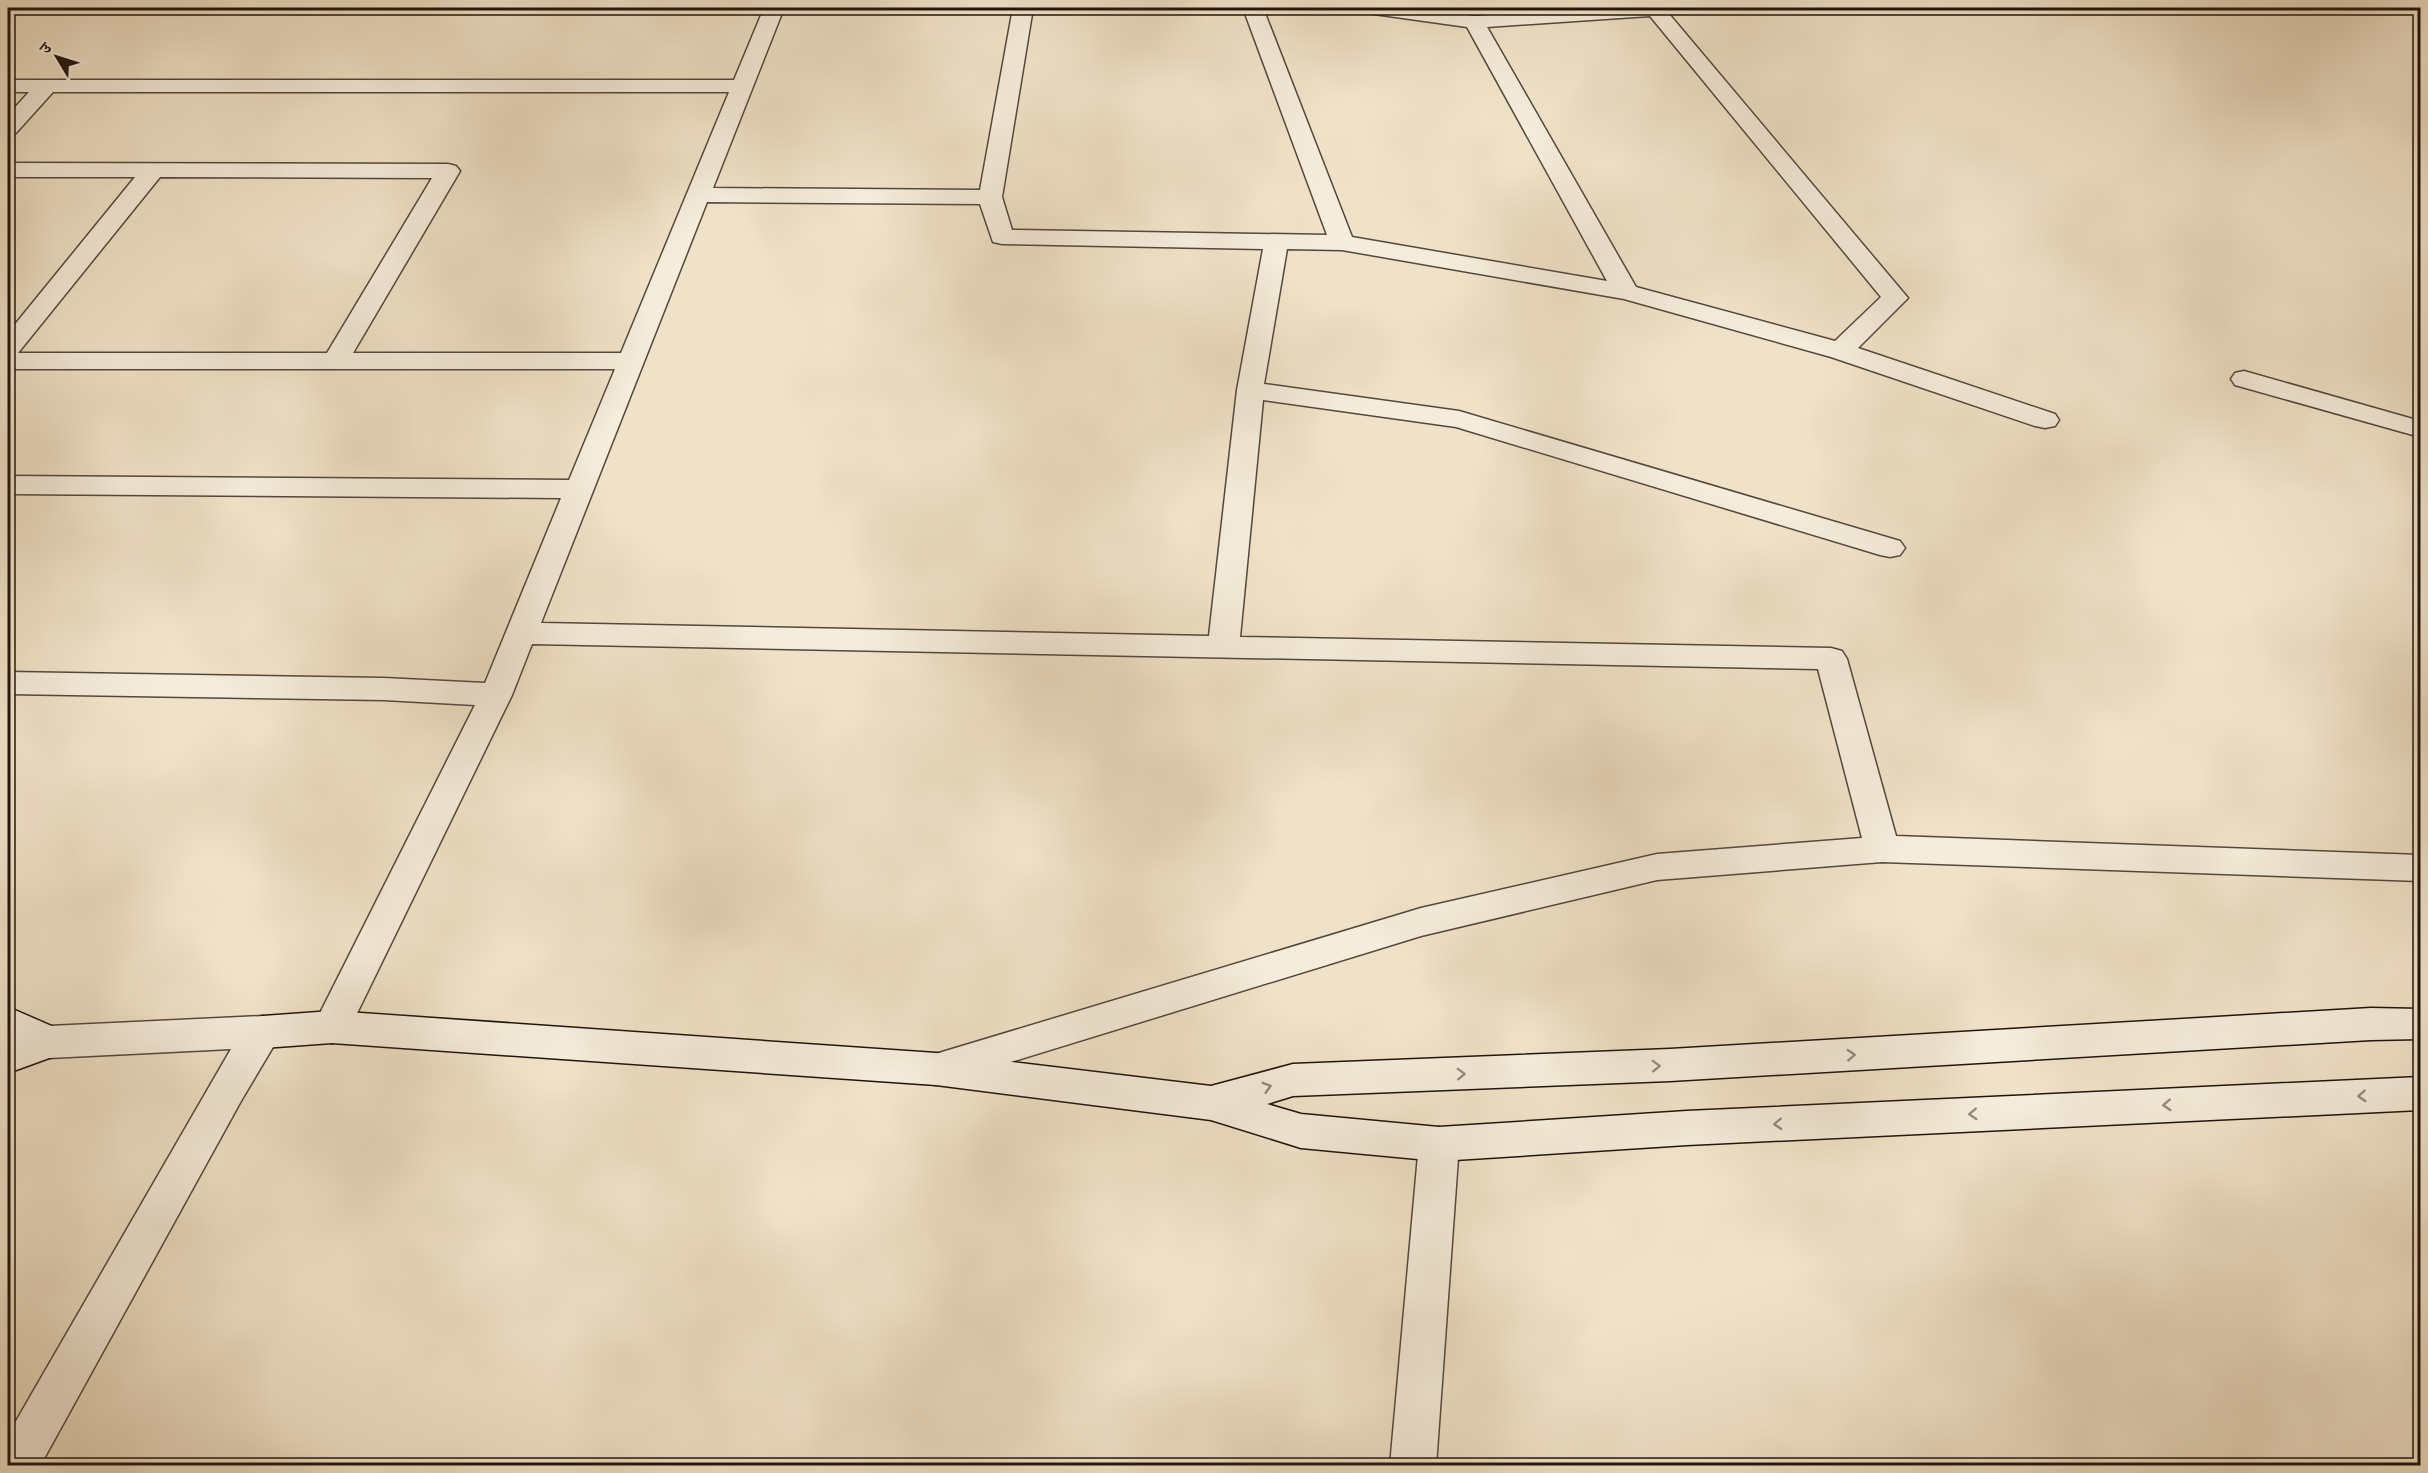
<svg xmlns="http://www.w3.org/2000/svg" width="2428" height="1473" font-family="Alegreya,'Noto Serif Devanagari',serif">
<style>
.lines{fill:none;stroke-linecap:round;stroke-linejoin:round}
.minor-casing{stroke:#53483c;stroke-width:3}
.tertiary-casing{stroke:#53483c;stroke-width:3}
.secondary-casing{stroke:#1f140d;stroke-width:3}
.minor{fill:#f5ecdb;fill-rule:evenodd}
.tertiary{fill:#f5ecdb;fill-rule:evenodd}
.secondary{fill:#f5ecdb;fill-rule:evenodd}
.oneway{stroke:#958b7e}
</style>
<rect width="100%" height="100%" fill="#f0e2c8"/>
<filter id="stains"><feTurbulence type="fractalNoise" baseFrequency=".00333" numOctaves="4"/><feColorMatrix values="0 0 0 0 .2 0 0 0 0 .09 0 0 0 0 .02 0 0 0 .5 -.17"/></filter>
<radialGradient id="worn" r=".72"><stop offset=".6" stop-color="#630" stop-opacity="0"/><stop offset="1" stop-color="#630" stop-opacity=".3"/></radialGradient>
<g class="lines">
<!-- minor casing -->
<g class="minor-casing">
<g id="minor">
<path d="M764 8H784L713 188 980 190 1013 8H1033L1002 197 1012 230 1327 235 1243 8H1263L1352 237 1607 281 1467 27 1374 14 1367 12 1364 8H1414L1474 16 1601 8H1664L1908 298 1858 348 2055 414 2059 420 2055 426 2045 428 2035 426 1831 357 1624 299 1342 250 1287 249 1264 384 1459 411 1900 541 1905 548 1900 555 1890 557 1880 555 1456 427 1263 400 1240 637 1831 648 1842 651 1847 659 1896 836 2420 855V881L1882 862 1657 880 1421 936 936 1085 922 1080 917 1069 922 1058 1421 908 1657 854 1862 838 1818 669 532 644 512 695 345 1038 332 1043 319 1038 313 1027 475 705 384 700 8 694V672L384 678 485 683 561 498 8 494V476L569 480 615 369H8V333L135 177H8V163L448 164 456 166 460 171 353 353H621L729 92H53L16 133 8 135V115L29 92H8V80H734ZM1650 16 1881 297 1835 341 1636 287 1487 27ZM160 177 432 178 327 353H18ZM707 202 980 204 993 242 1002 244 1263 249 1237 390 1209 636 541 623Z"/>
<polygon points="2244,371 2420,421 2420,437 2235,385 2231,379 2235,373"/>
<polygon points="1439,1127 1453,1132 1459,1144 1436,1466 1390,1466 1419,1144 1425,1132"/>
</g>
</g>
<!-- tertiary casing -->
<g class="tertiary-casing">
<polygon id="tertiary" points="263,1016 276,1021 282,1032 241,1101 40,1466 8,1466 8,1435 231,1049 49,1058 35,1053 30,1042 35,1031 49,1026"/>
</g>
<!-- secondary casing -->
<g class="secondary-casing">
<g id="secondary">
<polygon points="8,1007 63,1031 68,1042 63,1053 8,1073"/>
<polygon points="2371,1008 2420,1009 2420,1039 2371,1040 1670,1081 1293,1096 1267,1104 1301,1114 1439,1127 1687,1111 2420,1077 2420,1110 1687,1145 1439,1161 1301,1148 1211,1120 936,1085 332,1043 263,1048 250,1043 244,1032 250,1021 263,1016 332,1011 936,1053 1211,1086 1293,1064 1670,1049"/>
</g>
</g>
<!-- minor -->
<use href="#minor" class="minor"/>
<!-- tertiary -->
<use href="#tertiary" class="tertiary"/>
<!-- secondary -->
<use href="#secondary" class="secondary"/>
</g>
<!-- one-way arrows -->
<defs><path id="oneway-chevron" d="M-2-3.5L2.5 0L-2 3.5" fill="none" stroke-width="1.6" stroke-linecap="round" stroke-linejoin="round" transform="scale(1.5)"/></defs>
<g class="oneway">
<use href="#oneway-chevron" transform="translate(1851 1055) rotate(-3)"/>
<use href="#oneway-chevron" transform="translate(1656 1066) rotate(-2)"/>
<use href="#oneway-chevron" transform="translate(1461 1074) rotate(-2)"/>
<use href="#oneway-chevron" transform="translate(1267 1087) rotate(-16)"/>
<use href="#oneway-chevron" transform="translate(2362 1096) rotate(177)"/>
<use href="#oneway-chevron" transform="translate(2167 1105) rotate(177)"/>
<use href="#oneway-chevron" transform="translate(1973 1114) rotate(177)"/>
<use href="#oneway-chevron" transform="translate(1778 1124) rotate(177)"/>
</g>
<!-- margin -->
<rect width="2428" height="1473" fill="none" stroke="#f0e2c8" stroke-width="30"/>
<rect x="9" y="9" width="2410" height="1455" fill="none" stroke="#1f140d" stroke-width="3"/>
<rect x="15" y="15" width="2398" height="1443" fill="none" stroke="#1f140d" stroke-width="1.5"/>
<!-- north arrow -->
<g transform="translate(57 57) rotate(308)" stroke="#f5ecdb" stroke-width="4.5" paint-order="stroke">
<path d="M0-4.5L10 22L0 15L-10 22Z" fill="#1f140d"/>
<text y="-9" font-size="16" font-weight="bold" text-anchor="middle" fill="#1f140d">उ</text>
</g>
<rect width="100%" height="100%" filter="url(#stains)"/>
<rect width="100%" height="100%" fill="url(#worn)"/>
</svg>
